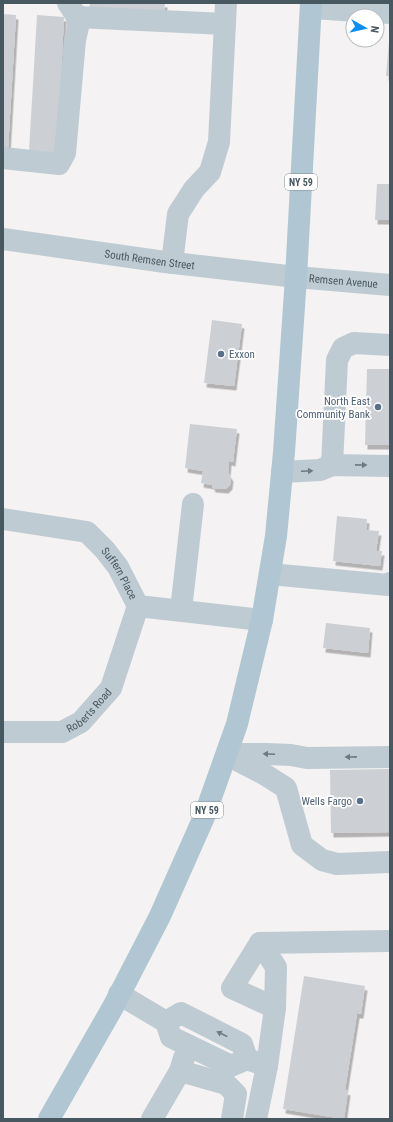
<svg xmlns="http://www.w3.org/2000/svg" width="393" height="1122" font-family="'Roboto Condensed',sans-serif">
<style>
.building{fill:#ccd0d5;filter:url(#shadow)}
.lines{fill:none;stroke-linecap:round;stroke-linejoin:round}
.minor{stroke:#bfcbd2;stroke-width:22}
.major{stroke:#b0c6d2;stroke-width:22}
.oneway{fill:#6c7a83}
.service-dot{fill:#5c6f8a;stroke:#fff;stroke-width:1.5}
.labels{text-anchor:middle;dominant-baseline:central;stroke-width:3.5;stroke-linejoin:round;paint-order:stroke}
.shield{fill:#fff;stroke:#7f8a90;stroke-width:1}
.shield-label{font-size:10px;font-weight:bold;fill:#485861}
.street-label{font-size:11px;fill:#485861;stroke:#fff}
.service-label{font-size:11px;fill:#4e5e75;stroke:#fff;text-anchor:end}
</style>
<defs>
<filter id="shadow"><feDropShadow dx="2.5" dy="4.5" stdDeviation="0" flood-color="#0004"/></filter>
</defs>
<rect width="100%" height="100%" fill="#f4f2f2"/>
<!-- building -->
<g class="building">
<polygon points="90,3 165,3 164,17 89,12"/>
<polygon points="3,14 16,15 8,149 3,148"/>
<polygon points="37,15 64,17 57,153 29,151"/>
<polygon points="389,41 390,41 390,76 386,76"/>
<polygon points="377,184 390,184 390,220 375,220"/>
<polygon points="212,320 242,324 234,386 204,383"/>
<polygon points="367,369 390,369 390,445 365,445"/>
<polygon points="190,424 237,429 233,462 229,461 228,473 231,477 230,485 226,489 213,488 212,485 201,483 203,471 185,468"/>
<polygon points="337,516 367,519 366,530 379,531 376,551 382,551 380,566 333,561"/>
<polygon points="326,623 370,628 368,653 323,648"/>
<polygon points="390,769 390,832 331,833 330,770"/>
<polygon points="304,976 365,986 361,1014 357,1014 345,1090 348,1091 344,1119 283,1109"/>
</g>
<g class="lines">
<!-- minor -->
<g class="minor">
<polyline points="311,8 390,13"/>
<polyline points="77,17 225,24"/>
<polyline points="3,158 59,164 65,153 75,40 78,27 77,17 68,3"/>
<path id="s1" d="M3 239 165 262 296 277 390 285"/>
<polyline points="172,263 178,214 194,189 210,172 219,142 226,3"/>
<polyline points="332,465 337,360 343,348 354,343 390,345"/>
<polyline points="282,472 320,470 332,465 390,466"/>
<path id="s2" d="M3 519 87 532 105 550 118 567 138 606 262 620"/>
<polyline points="270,574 388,585 390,583"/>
<polyline points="181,610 193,504"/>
<path id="s3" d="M3 732H62L81 722 111 688 138 606"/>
<polyline points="230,754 267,754 291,755 307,758 390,757"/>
<polyline points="227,755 264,774 286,788 302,845 322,860 337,864 390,862"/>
<polyline points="260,943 276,967 275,1008"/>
<polyline points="119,994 166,1022 171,1037 231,1066 247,1059 267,1066 256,1119"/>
<polyline points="166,1022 181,1013 242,1044 247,1059"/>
<polyline points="267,1066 275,1008 232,988 260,943 387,941"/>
<polyline points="180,1071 226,1084 236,1094 232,1119"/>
<polyline points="152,1119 180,1071 184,1058"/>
</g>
<!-- major -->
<polyline class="major" points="49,1119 113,1007 160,916 204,817 237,724 262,620 276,536 284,452 296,277 311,3"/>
</g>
<!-- one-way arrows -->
<defs><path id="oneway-solid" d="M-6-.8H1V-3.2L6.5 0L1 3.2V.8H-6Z"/></defs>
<g class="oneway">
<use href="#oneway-solid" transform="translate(361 465) rotate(1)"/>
<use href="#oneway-solid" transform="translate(307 471) rotate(-3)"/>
<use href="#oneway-solid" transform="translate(269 754) rotate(-178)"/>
<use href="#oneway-solid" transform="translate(351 757) rotate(179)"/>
<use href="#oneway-solid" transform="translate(222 1034) rotate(-154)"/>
</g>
<!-- markers -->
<g class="service-dot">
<circle cx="221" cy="354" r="4"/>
<circle cx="378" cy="407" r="4"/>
<circle cx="360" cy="801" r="4"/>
</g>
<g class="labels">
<!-- shield labels -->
<g class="shield">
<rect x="285" y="174" width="32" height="16" rx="3"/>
<rect x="191" y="802" width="32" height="16" rx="3"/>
</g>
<g class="shield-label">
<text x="301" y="182">NY 59</text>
<text x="207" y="810">NY 59</text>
</g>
<!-- street labels -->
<g class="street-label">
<text stroke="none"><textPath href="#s1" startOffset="148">South Remsen Street</textPath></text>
<text stroke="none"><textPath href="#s1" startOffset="343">Remsen Avenue</textPath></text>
<text stroke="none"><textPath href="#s2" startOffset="138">Suffern Place</textPath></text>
<text stroke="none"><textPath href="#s3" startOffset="94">Roberts Road</textPath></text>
</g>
<!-- service labels -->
<g class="service-label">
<text x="229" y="354" text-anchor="start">Exxon</text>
<text x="370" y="401">North East<tspan x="370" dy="13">Community Bank</tspan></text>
<text x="352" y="801">Wells Fargo</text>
</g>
</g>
<!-- border -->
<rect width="393" height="1122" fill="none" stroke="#485861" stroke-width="8"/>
<!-- north arrow -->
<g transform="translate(365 28) rotate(98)"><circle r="19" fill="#ffffff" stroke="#b6bcc0"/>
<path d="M0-3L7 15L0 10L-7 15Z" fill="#0b8ff5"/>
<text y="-6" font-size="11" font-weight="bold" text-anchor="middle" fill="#485861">N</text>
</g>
</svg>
